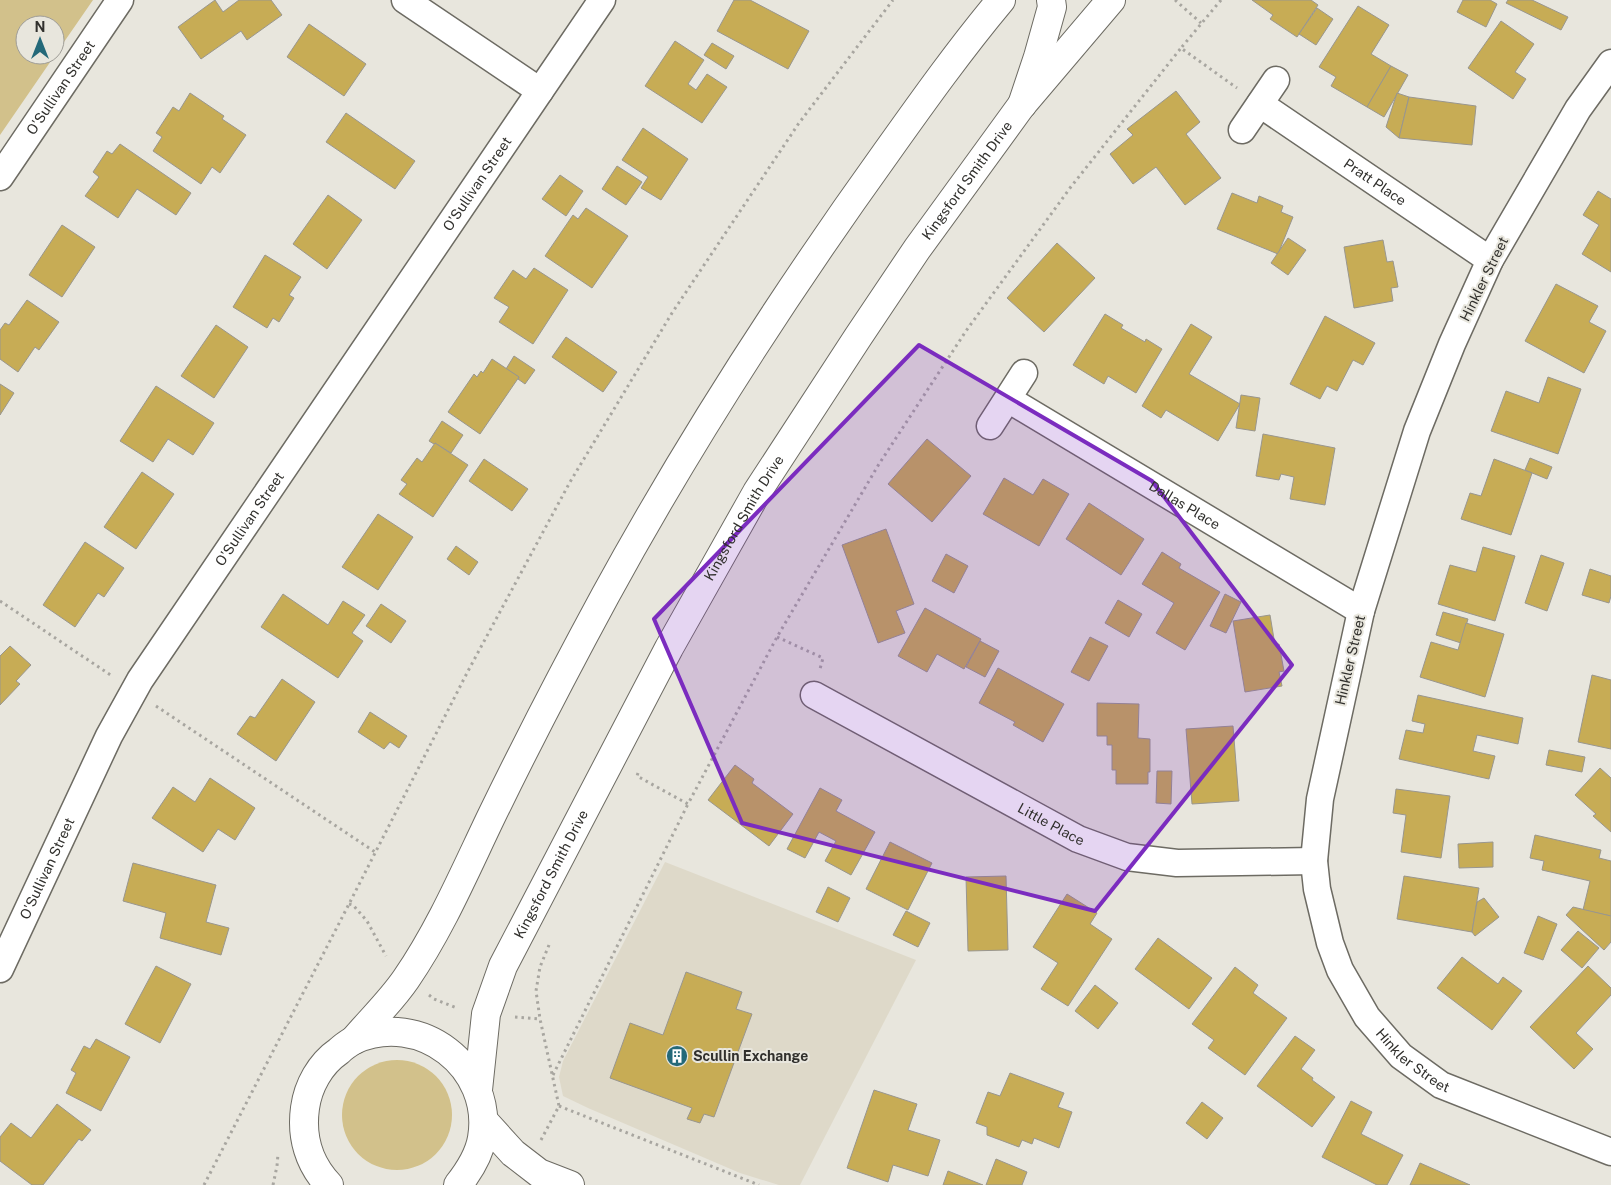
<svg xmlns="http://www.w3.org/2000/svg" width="1611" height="1185" font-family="'Public Sans',sans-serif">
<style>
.built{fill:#ded9c9}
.green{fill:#d2c18b}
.building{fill:#c7ac55;stroke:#99968e}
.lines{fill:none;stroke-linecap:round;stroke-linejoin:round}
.minor-casing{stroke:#6d6b63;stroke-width:29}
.tertiary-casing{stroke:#6d6b63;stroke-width:30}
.primary-casing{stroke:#6d6b63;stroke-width:30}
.path{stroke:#a8a6a0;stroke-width:3;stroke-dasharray:2.5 4;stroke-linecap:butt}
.minor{stroke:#fff;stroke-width:26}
.tertiary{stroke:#fff;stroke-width:28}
.primary{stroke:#fff;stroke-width:28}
.marked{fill:#7b2cbf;fill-opacity:0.2;stroke:#7b2cbf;stroke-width:4;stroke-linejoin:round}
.labels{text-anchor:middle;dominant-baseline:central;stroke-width:4;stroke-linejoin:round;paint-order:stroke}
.street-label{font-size:14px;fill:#31302d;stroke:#e8e6dd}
.poi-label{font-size:14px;font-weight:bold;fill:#31302d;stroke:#e8e6dd;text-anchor:start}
</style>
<rect width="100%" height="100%" fill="#e8e6dd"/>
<!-- built -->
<polygon class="built" points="665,862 916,960 800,1185 779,1185 740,1173 588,1108 563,1096 559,1077 563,1061"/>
<!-- green -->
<g class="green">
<polygon points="0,0 93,0 55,55 55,25 25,25 25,55 55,55 0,135"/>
<circle cx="397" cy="1115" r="55"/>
</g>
<!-- building -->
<g class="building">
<polygon points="215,0 223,12 239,0 271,0 282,15 247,40 241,31 201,59 178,27"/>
<polygon points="734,0 750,0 809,31 788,69 717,31"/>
<polygon points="1252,0 1311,0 1318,5 1297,37 1270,19 1273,15"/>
<polygon points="1463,0 1490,0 1497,4 1486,27 1457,12"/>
<polygon points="1508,0 1532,0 1568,17 1561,30 1506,3"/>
<polygon points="1358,6 1389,25 1371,54 1391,66 1367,107 1331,86 1336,77 1319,67"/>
<polygon points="1317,8 1333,19 1316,45 1299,34"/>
<polygon points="1501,21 1534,44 1515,72 1526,79 1513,99 1468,68"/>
<polygon points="309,24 366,64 344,96 287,57"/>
<polygon points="675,41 704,60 688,84 696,90 707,74 727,87 702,123 645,86"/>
<polygon points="712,43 734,56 726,69 704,55"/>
<polygon points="1391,66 1408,75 1384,117 1367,107"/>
<polygon points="1176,91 1200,122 1186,134 1221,178 1185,205 1156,167 1133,184 1110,154 1133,135 1127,129"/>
<polygon points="190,93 224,116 222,119 246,135 220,173 212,167 201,184 153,151 162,137 156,133 173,107 179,111"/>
<polygon points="1397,93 1409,97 1399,138 1386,127"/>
<polygon points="1409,97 1476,106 1472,145 1399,138"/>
<polygon points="346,113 415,161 395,189 326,142"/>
<polygon points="643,128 688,159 661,200 641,188 648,177 622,160"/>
<polygon points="120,144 191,193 176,215 137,189 118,218 85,196 99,177 93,172 107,151 112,154"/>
<polygon points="617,166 642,182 626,205 602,189"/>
<polygon points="560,175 583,191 566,216 542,199"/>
<polygon points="1598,191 1611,199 1611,272 1582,254 1599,225 1583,215"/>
<polygon points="1232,193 1257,203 1259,196 1283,206 1281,212 1293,217 1278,254 1217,229"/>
<polygon points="328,195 362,220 327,269 293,244"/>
<polygon points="586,208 628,236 592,288 545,256 573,215 578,219"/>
<polygon points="62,225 95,247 62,297 29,275"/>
<polygon points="1288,238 1306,250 1288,275 1271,263"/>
<polygon points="1383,240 1387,262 1393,261 1398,287 1391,288 1393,301 1354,308 1344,247"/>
<polygon points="1057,243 1095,278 1044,332 1007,298"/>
<polygon points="265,255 301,277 289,295 294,298 279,322 273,318 267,328 233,307"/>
<polygon points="534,268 568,290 533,344 499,322 509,307 494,298 513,270 526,279"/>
<polygon points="1556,284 1598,306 1589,322 1606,331 1584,373 1525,341"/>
<polygon points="27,300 59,322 39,350 35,347 18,372 0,359 0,330 5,323 9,325"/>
<polygon points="1105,314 1123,325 1121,328 1145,342 1146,339 1162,349 1136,393 1108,376 1104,384 1073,365"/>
<polygon points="1325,316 1375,343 1363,365 1353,360 1337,391 1327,386 1320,399 1290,384"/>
<polygon points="1191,324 1212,337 1189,374 1240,404 1218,441 1166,410 1161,418 1142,406"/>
<polygon points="216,325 248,347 214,398 181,376"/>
<polygon points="566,337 617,372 603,392 552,357"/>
<polygon points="514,356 535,370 525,384 518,379 519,377 506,369"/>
<polygon points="492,359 519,377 480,434 448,412 474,374 477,377 481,371 483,373"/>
<polygon points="1548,377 1581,389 1558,454 1491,431 1506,391 1539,403"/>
<polygon points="0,384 14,393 0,415"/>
<polygon points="156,386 214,423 193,455 168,439 153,462 120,441"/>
<polygon points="1241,395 1260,398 1255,431 1236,428"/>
<polygon points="442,421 463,435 451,453 435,443 434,444 429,441"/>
<polygon points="1263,434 1335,448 1325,505 1290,499 1294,477 1281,474 1279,480 1256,476"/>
<polygon points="927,439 971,476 932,522 888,484"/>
<polygon points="435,443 468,465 433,517 399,494 407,484 401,480 417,458 422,462"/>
<polygon points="1530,458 1552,467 1547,479 1525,470"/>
<polygon points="484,459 528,489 512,511 469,481"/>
<polygon points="1494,459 1532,473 1511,535 1461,519 1470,493 1481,496"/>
<polygon points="142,472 174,494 136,549 104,527"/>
<polygon points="1004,478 1033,495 1043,479 1069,494 1039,546 983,514"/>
<polygon points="1089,503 1144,539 1121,575 1066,539"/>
<polygon points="378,514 413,537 378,590 342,567"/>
<polygon points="886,529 914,604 896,611 905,633 878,643 842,545"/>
<polygon points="85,542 124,568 104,597 98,593 75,627 43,605"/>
<polygon points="456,546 478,562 469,575 447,559"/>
<polygon points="1483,547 1515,556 1495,621 1438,604 1450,565 1476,572"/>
<polygon points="1162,552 1181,564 1179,568 1220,592 1185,650 1156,633 1174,603 1142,584"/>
<polygon points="946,554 968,566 954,593 932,581"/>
<polygon points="1541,555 1564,563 1547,611 1525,603"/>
<polygon points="1590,569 1611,576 1611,596 1609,603 1582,595"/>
<polygon points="283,594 328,625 343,601 365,615 352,633 363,641 338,678 261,627"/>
<polygon points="1225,594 1241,602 1226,633 1210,626"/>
<polygon points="1118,600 1142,614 1129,637 1105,623"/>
<polygon points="381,604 406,621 391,643 366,626"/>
<polygon points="925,608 981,639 964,669 937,654 927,672 898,656"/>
<polygon points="1443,612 1468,619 1461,643 1436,635"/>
<polygon points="1270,615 1275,645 1279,644 1284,671 1279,672 1282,686 1245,692 1233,621"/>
<polygon points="1466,623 1504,634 1485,697 1420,677 1431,642 1458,650"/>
<polygon points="1090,637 1108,646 1089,681 1071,672"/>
<polygon points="980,641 999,651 985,677 966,667"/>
<polygon points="10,646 31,665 16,681 20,684 0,705 0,656"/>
<polygon points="998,668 1064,704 1043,742 1013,725 1015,722 979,703"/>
<polygon points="1592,675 1611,680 1611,749 1578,742"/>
<polygon points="282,679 315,702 276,761 237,734 250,716 255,718"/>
<polygon points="1418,695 1523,718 1518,744 1477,735 1473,751 1495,756 1489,779 1399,759 1406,730 1423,733 1425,724 1412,721"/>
<polygon points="1097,703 1139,704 1138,738 1150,739 1150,772 1148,772 1148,784 1116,784 1116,770 1112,770 1112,745 1107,745 1107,736 1097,736"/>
<polygon points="370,712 407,736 399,748 390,742 384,749 358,732"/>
<polygon points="1233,726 1239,801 1192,804 1186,729"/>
<polygon points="1549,750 1585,757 1582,772 1546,765"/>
<polygon points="735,765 754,779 752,783 793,814 769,846 708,800"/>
<polygon points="1600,768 1611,778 1611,832 1593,816 1596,814 1575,795"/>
<polygon points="1157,771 1172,771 1171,804 1156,803"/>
<polygon points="210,778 255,808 235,840 218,829 203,852 152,818 173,787 195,802"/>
<polygon points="820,788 842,800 836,811 875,832 851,875 825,861 836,841 819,832 805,858 787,849"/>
<polygon points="1396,789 1450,796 1441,858 1401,852 1406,815 1393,813"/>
<polygon points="1535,835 1601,850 1599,858 1611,861 1611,916 1583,910 1590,881 1542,870 1544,861 1530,858"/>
<polygon points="890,842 932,863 908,910 866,889"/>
<polygon points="1493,842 1493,867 1459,868 1458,844"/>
<polygon points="133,863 216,885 206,922 229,928 221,955 160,938 166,913 123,901"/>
<polygon points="1006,876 1008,950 968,951 966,877"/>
<polygon points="1404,876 1479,888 1472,932 1397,919"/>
<polygon points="828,887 850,898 838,922 816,912"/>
<polygon points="1067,894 1097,913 1090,924 1112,939 1068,1006 1041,989 1058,963 1033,947"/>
<polygon points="1484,898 1499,917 1475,936 1472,932 1477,902"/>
<polygon points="1573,907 1611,916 1611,942 1604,950 1566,915"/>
<polygon points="906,911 930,923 918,947 893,935"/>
<polygon points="1538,916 1557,924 1543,960 1524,953"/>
<polygon points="1578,931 1599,948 1582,968 1561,950"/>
<polygon points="1158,938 1212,978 1189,1009 1135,969"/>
<polygon points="1462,957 1498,984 1503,977 1522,991 1492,1030 1437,988"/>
<polygon points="156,966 191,984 160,1043 125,1024"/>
<polygon points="1588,966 1611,988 1611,995 1576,1033 1593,1049 1574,1069 1530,1027"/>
<polygon points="1235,967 1258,985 1253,993 1287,1018 1245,1075 1208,1048 1214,1040 1192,1024"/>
<polygon points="686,972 742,992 736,1009 752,1014 714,1117 704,1114 700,1123 687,1119 692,1108 610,1078 630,1023 663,1035"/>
<polygon points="1095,985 1118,1003 1098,1029 1075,1011"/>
<polygon points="1295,1036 1315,1050 1301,1069 1313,1078 1312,1080 1335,1097 1312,1127 1257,1086"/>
<polygon points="96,1039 130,1057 101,1111 66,1093 76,1073 71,1070 84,1046 90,1049"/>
<polygon points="1010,1073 1064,1093 1058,1107 1072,1112 1059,1148 1034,1138 1032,1144 1022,1140 1019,1147 987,1135 987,1127 976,1123 988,1092 1000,1096"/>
<polygon points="874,1090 917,1104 908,1130 940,1140 928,1176 893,1165 888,1182 847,1168"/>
<polygon points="1351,1101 1372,1112 1361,1134 1403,1155 1387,1185 1377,1185 1322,1157"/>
<polygon points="1202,1102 1223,1118 1207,1139 1186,1123"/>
<polygon points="57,1104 91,1130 82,1141 79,1139 43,1185 32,1185 0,1161 0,1137 11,1123 31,1138"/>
<polygon points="996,1159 1027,1172 1022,1185 986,1185"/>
<polygon points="1420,1163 1470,1185 1410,1185"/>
<polygon points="948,1171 983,1185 943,1185"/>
</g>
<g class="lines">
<!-- minor casing -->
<g class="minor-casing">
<g id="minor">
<path id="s1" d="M1611 63 1578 109 1490 260 1452 344 1417 431 1361 611 1320 799 1314 861 1317 889 1330 943 1340 970 1367 1017 1401 1056 1441 1085 1611 1152"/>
<polyline points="540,91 602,0"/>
<path id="s2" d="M1260 104 1490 260"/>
<polyline points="1242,130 1276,80"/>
<path id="s3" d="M0 177 120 0"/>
<path id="s4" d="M1008 399 1361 611"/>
<polyline points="990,426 1024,373"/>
<path id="s5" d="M814 695 1078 839 1127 857 1177 863 1314 861"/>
<path id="s6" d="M0 969 109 736 140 680 540 91 405 0"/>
</g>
</g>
<!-- tertiary casing -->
<g class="tertiary-casing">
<polyline id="tertiary" points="1022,105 1038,57 1052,7 1051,0"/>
</g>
<!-- primary casing -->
<g class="primary-casing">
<g id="primary">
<path d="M354 1040C371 1020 391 1001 406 979 441 928 465 871 492 815 528 741 566 668 605 596 689 442 784 295 886 153 923 101 960 49 1001 0"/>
<path id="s7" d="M478 1090 486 1014 503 966 669 648 757 492 858 337 917 249 1021 106 1111 0"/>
<polyline points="484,1121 513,1153 539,1173 570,1185"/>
<path d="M329 1185C309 1164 301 1137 305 1108 308 1086 320 1064 339 1051 343 1047 349 1043 354 1040 420 1010 494 1067 482 1138 479 1156 469 1171 458 1185"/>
</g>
</g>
<!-- path -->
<g class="path">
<polyline points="1175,0 1201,23"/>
<polyline points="1221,0 1181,48 1237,88"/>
<polyline points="0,601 112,676"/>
<polyline points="777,637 823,658 820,669"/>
<polyline points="156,706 375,852"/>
<polyline points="638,773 637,776 688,804 777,637 879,464 966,331 1070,188 1181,48"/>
<polyline points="349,904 353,905 367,921 386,956"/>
<polyline points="429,995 434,999 457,1008"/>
<polyline points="515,1017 540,1019"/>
<polyline points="553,1075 688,804"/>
<polyline points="559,1106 759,1185"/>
<polyline points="541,1140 559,1106 540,1019 536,991 540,967 549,945"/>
<polyline points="204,1185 349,904 468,671 570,482 672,313 799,123 893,0"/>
<polyline points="273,1185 277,1166 278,1154"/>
</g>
<!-- minor -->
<use href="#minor" class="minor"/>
<!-- tertiary -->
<use href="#tertiary" class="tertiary"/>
<!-- primary -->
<use href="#primary" class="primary"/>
</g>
<!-- marked area -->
<path class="marked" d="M919 345 1152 481 1292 665 1095 911 742 823 654 619Z"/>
<!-- icons -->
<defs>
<g id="building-disc" transform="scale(1.125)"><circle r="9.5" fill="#246979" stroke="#e8e6dd"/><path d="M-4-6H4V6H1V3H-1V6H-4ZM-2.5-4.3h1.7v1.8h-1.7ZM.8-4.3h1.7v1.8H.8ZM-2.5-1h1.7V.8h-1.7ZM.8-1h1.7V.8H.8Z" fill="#fff"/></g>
</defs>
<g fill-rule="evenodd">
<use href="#building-disc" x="677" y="1056"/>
</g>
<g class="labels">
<!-- street labels -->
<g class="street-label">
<text stroke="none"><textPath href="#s3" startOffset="108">O'Sullivan Street</textPath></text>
<text stroke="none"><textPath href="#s7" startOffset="1041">Kingsford Smith Drive</textPath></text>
<text stroke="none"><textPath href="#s2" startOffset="139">Pratt Place</textPath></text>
<text stroke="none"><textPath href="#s6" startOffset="921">O'Sullivan Street</textPath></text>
<text transform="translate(1484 279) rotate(-64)">Hinkler Street</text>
<text stroke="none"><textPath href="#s4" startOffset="206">Dallas Place</textPath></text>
<text stroke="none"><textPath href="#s6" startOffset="516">O'Sullivan Street</textPath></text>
<text stroke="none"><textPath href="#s7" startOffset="636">Kingsford Smith Drive</textPath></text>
<text transform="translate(1350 660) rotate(-77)">Hinkler Street</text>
<text stroke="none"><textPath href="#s5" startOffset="270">Little Place</textPath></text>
<text stroke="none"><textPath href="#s6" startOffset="111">O'Sullivan Street</textPath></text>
<text stroke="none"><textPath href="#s7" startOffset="231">Kingsford Smith Drive</textPath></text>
<text stroke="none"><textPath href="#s1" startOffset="1091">Hinkler Street</textPath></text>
</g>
<!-- poi labels -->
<g class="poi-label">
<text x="693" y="1056">Scullin Exchange</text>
</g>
</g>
<!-- north arrow -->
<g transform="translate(40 40)"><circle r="24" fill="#e8e6dd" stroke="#9f9d97"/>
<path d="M0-4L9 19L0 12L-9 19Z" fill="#246979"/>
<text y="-8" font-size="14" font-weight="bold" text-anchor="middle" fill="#31302d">N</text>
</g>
</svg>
